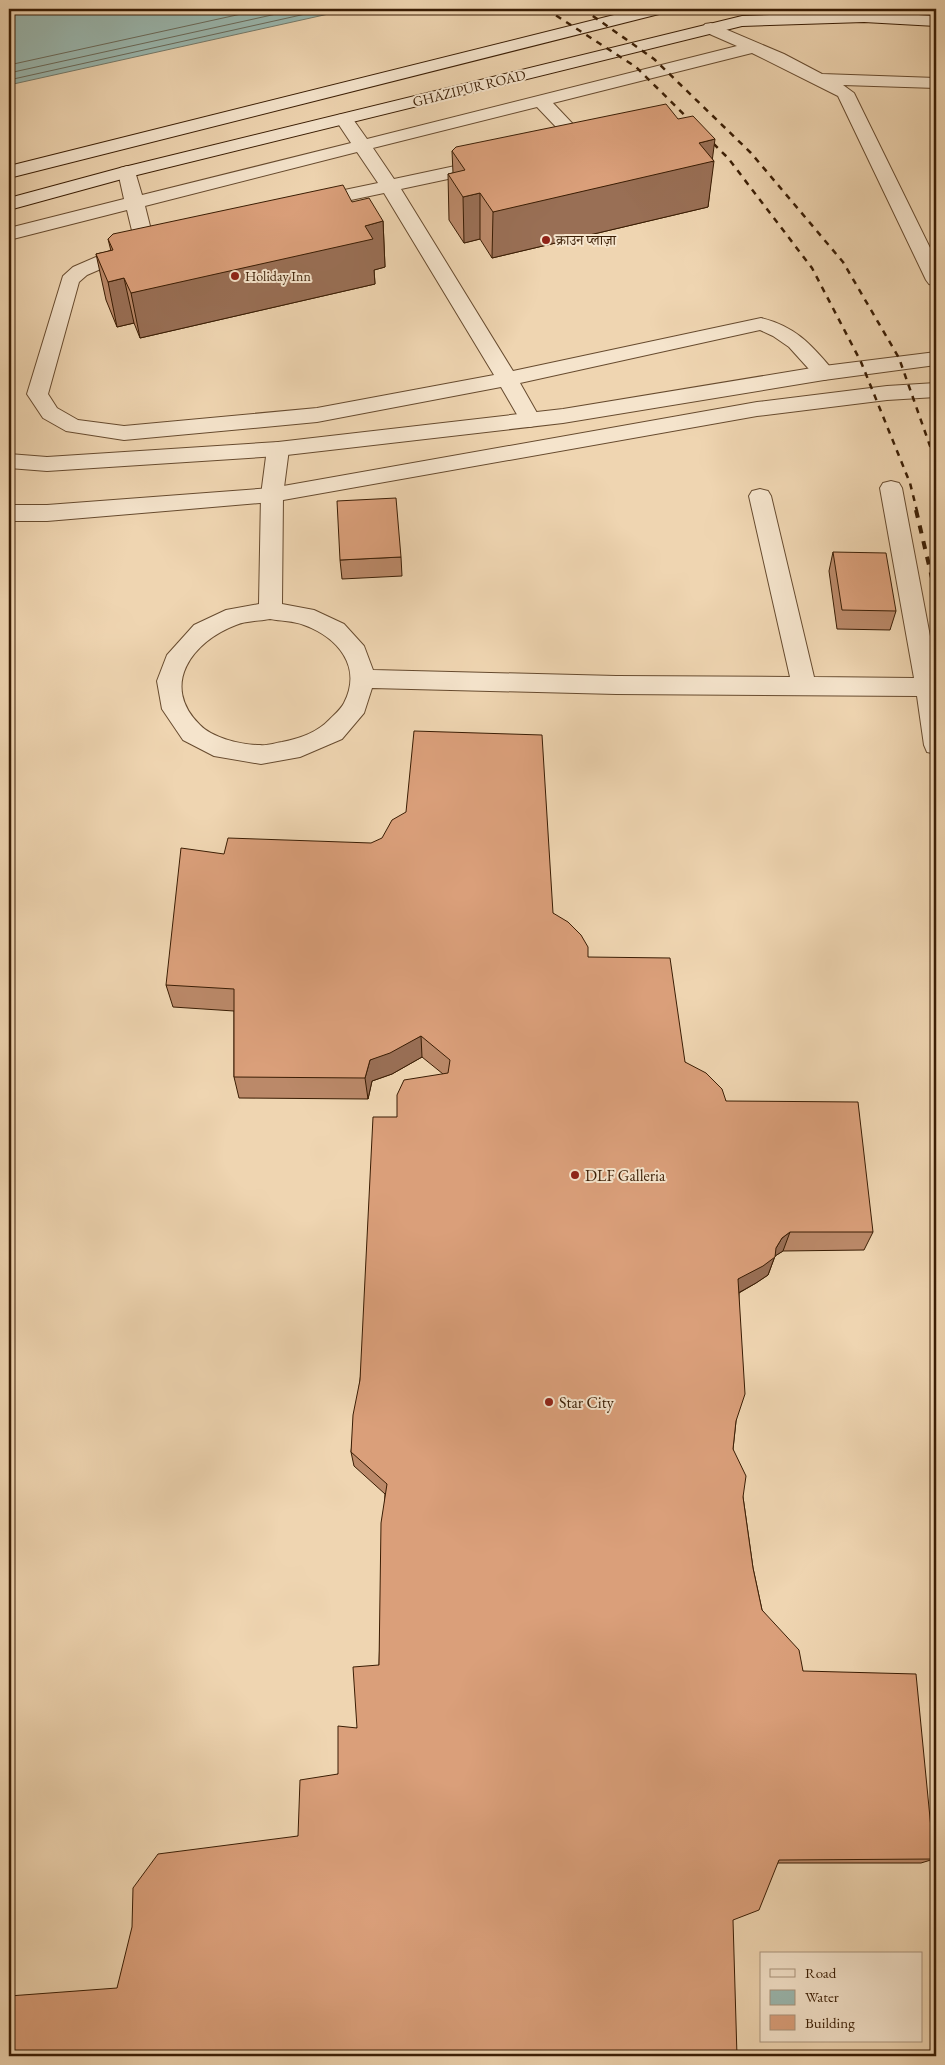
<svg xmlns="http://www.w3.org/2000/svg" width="945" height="2065" font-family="'EB Garamond','Noto Serif Devanagari',serif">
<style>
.water{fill:#9ab8b0;stroke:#747a6b}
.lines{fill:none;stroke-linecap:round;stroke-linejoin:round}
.shore{stroke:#6a6a5a;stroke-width:1}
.service-casing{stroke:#674b2f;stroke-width:2}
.minor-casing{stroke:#674b2f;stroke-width:2}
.secondary-casing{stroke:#3a1d04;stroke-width:2}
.service{fill:#f5e4cc;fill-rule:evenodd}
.minor{fill:#f5e4cc;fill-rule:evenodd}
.secondary{fill:#f5e4cc;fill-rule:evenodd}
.rail-far1{stroke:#3a1d04;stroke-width:2.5;stroke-dasharray:6 6;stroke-linecap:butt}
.rail{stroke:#3a1d04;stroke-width:4;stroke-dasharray:8 8;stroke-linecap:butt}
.wall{fill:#bb8969;stroke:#3a1d04}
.shaded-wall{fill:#996f55;stroke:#3a1d04}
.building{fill:#da9f7a;stroke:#3a1d04}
.poi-dot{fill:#8f2418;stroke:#f5e4cc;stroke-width:2}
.labels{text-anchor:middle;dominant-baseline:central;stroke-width:4;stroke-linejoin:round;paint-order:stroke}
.far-street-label{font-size:14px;fill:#3a1d04;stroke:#f5e4cc}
.far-poi-label{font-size:14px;fill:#3a1d04;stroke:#f5e4cc;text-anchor:start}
.poi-label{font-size:16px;fill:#3a1d04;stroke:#f5e4cc;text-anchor:start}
</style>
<rect width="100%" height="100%" fill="#efd5b1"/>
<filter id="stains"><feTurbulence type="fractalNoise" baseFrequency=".004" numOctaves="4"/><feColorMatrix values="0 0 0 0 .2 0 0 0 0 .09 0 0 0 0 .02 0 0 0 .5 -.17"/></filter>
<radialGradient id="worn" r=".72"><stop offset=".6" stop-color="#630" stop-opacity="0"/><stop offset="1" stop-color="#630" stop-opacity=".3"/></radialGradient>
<!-- water -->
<polygon class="water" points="9,9 351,9 9,85"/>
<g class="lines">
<!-- shore -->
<g class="shore">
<polyline points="9,65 264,9"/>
<polyline points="9,73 299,9"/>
<polyline points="9,80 328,9"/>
</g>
<!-- service casing -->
<g class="service-casing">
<g id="service">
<path d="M711 23 784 54 822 74 936 78V88L843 85 854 93 936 260V286L929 284 926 280 838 96 752 53 553 103 589 141 592 145 589 149 583 150 577 149 537 107 373 148 394 179 488 159 495 161 497 165 495 169 401 189 513 371 761 318C794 326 810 343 831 368L834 373 831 378 824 380 817 378 789 347 773 336 760 330 520 383 541 420 537 425 530 427 523 425 501 387 317 422 124 440 66 431 43 418 27 394 63 276 73 267 126 244 135 243 127 210 9 240V228L124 199 118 172 120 168 127 166 134 168 142 195 351 143 335 119 338 115 344 114 350 115 367 139 737 46 705 32 702 28 705 24ZM357 152 378 183 306 198 304 202 306 206 313 208 384 193 494 375 317 408 124 426 78 420 57 408 48 394 79 282 87 275 140 252 142 247 151 246 154 242 145 206Z"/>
<path d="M278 442 286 444 289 449 283 495 282 604 314 610 344 624 364 646 373 670 616 676 790 677 749 496 752 491 760 489 768 491 771 496 814 677 914 678 880 488 883 483 891 481 899 483 902 488 936 668V754L927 752 924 745 917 696 616 694 372 688 364 713 342 739 300 757 261 764 214 756 183 740 162 709 157 681 167 655 194 625 226 610 259 604 261 495 267 449 270 444ZM270 619C281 621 294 621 304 625 337 637 363 666 344 703 341 709 334 715 329 720 318 732 298 739 282 742 275 743 267 746 260 745 242 745 212 738 200 725 159 685 193 641 236 625 246 621 259 621 270 619Z"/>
</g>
</g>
<!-- minor casing -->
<g class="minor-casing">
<g id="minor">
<polygon points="936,352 936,365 824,380 563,423 278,456 47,471 9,468 9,454 47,457 278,442 563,409 824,366"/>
<polygon points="936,383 936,397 887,400 757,416 272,502 47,521 9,521 9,505 47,505 272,488 757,402 887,386"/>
</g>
</g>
<!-- secondary casing -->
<g class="secondary-casing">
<g id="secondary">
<polygon points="638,9 665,9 663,13 9,178 9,166"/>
<polygon points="864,12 936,16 936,26 864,22 742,26 133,176 9,210 9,198 120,168 742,16"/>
</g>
</g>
<!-- service -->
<use href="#service" class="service"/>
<!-- minor -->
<use href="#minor" class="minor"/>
<!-- secondary -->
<use href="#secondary" class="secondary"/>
<!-- rail-far1 -->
<g class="rail-far1">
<polyline points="546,9 636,67 728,158 812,268 861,362 910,483 917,511"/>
<polyline points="583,9 654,59 751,153 843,262 899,358 936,463"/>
</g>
<!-- rail -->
<polyline class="rail" points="916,510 936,595"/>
</g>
<!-- wall -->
<g class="wall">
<polygon points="678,119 713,160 708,207 492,258 480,239 464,243 449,220 448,174 453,173 452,151"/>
<polygon points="352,202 383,221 385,267 374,270 375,284 140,338 134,323 117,327 106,300 96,254 111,251 108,239"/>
<polygon points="833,552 896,611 890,630 837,629 829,571"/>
<polygon points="401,557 402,576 342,579 340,560"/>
<polygon points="553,913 588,957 685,1062 726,1101 873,1232 864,1250 783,1251 775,1256 768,1275 756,1283 739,1293 736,1421 733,1449 743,1497 753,1568 762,1610 803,1671 934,1859 921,1863 777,1863 117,1988 298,1836 338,1774 357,1728 379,1665 385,1494 354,1466 351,1452 360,1380 397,1117 443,1074 422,1057 392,1074 372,1081 368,1099 239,1098 234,1077 234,1011 173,1007 166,985"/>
</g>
<!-- shaded-wall -->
<g class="shaded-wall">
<polygon points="715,139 712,162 714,161 708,207 492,258 493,212 699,143"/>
<polygon points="480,193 480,239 464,243 463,197"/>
<polygon points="383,221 385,267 374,270 375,284 140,338 131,293 365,226"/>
<polygon points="124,278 134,323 117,327 108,282"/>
<polygon points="421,1036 422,1057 392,1074 372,1081 368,1099 365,1078 370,1060"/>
<polygon points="790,1232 783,1251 775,1256 768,1275 756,1283 731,1297 738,1279 776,1248 782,1238"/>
</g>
<!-- building -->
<g class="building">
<polygon points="666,104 678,119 693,116 715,139 699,143 714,161 493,212 480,193 463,197 448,174 465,170 452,151 456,147"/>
<polygon points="343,185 352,202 369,198 383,221 365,226 373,239 131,293 124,278 108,282 96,254 113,250 108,239 113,234"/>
<polygon points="396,498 401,557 340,560 337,501"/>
<polygon points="833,552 886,553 896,611 842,610"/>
<polygon points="414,731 542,735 553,913 568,922 581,935 588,947 588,957 670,958 685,1062 706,1073 722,1089 726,1101 858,1102 873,1232 790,1232 782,1238 776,1248 775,1257 763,1266 738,1279 745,1394 736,1421 733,1449 746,1476 743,1497 753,1568 762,1610 799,1650 803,1671 916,1674 934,1859 779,1860 759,1910 733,1920 737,2056 9,2056 9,1996 117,1988 132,1927 133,1888 158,1854 298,1836 300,1780 338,1774 338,1726 357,1728 353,1667 379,1665 381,1523 387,1484 351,1452 353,1415 360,1380 373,1117 397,1117 397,1095 404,1080 448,1073 450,1060 421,1036 390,1053 370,1060 365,1078 234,1077 234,989 166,985 181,848 224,854 228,838 371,843 382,838 392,820 406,812"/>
</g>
<!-- markers -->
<g class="poi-dot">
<circle cx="546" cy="240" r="5"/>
<circle cx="235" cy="276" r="5"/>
<circle cx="575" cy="1175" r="5"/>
<circle cx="549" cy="1402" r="5"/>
</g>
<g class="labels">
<!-- far-street labels -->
<g class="far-street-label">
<text transform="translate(469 88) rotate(-14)">GHAZIPUR ROAD</text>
</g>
<!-- far-poi labels -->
<g class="far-poi-label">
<text x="556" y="240">क्राउन प्लाज़ा</text>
<text x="245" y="276">Holiday Inn</text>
</g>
<!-- poi labels -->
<g class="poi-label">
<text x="585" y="1175">DLF Galleria</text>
<text x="559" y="1402">Star City</text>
</g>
</g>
<!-- margin -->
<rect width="945" height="2065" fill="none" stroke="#efd5b1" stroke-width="30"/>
<rect x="10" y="10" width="925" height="2045" fill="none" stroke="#3a1d04" stroke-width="2.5"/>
<rect x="15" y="15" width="915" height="2035" fill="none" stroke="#3a1d04"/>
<!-- legend -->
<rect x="760" y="1952" width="162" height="90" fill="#f5e4cc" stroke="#aa947c"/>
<rect x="770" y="1969" width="25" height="8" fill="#f5e4cc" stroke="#aa947c"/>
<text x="805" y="1978" font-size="15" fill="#3a1d04">Road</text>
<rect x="770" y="1990" width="25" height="15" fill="#9ab8b0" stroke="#aa947c"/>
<text x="805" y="2002" font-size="15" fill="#3a1d04">Water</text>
<rect x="770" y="2015" width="25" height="15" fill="#da9f7a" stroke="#aa947c"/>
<text x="805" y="2028" font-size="15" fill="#3a1d04">Building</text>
<rect width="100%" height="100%" filter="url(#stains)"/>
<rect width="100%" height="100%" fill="url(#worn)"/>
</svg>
